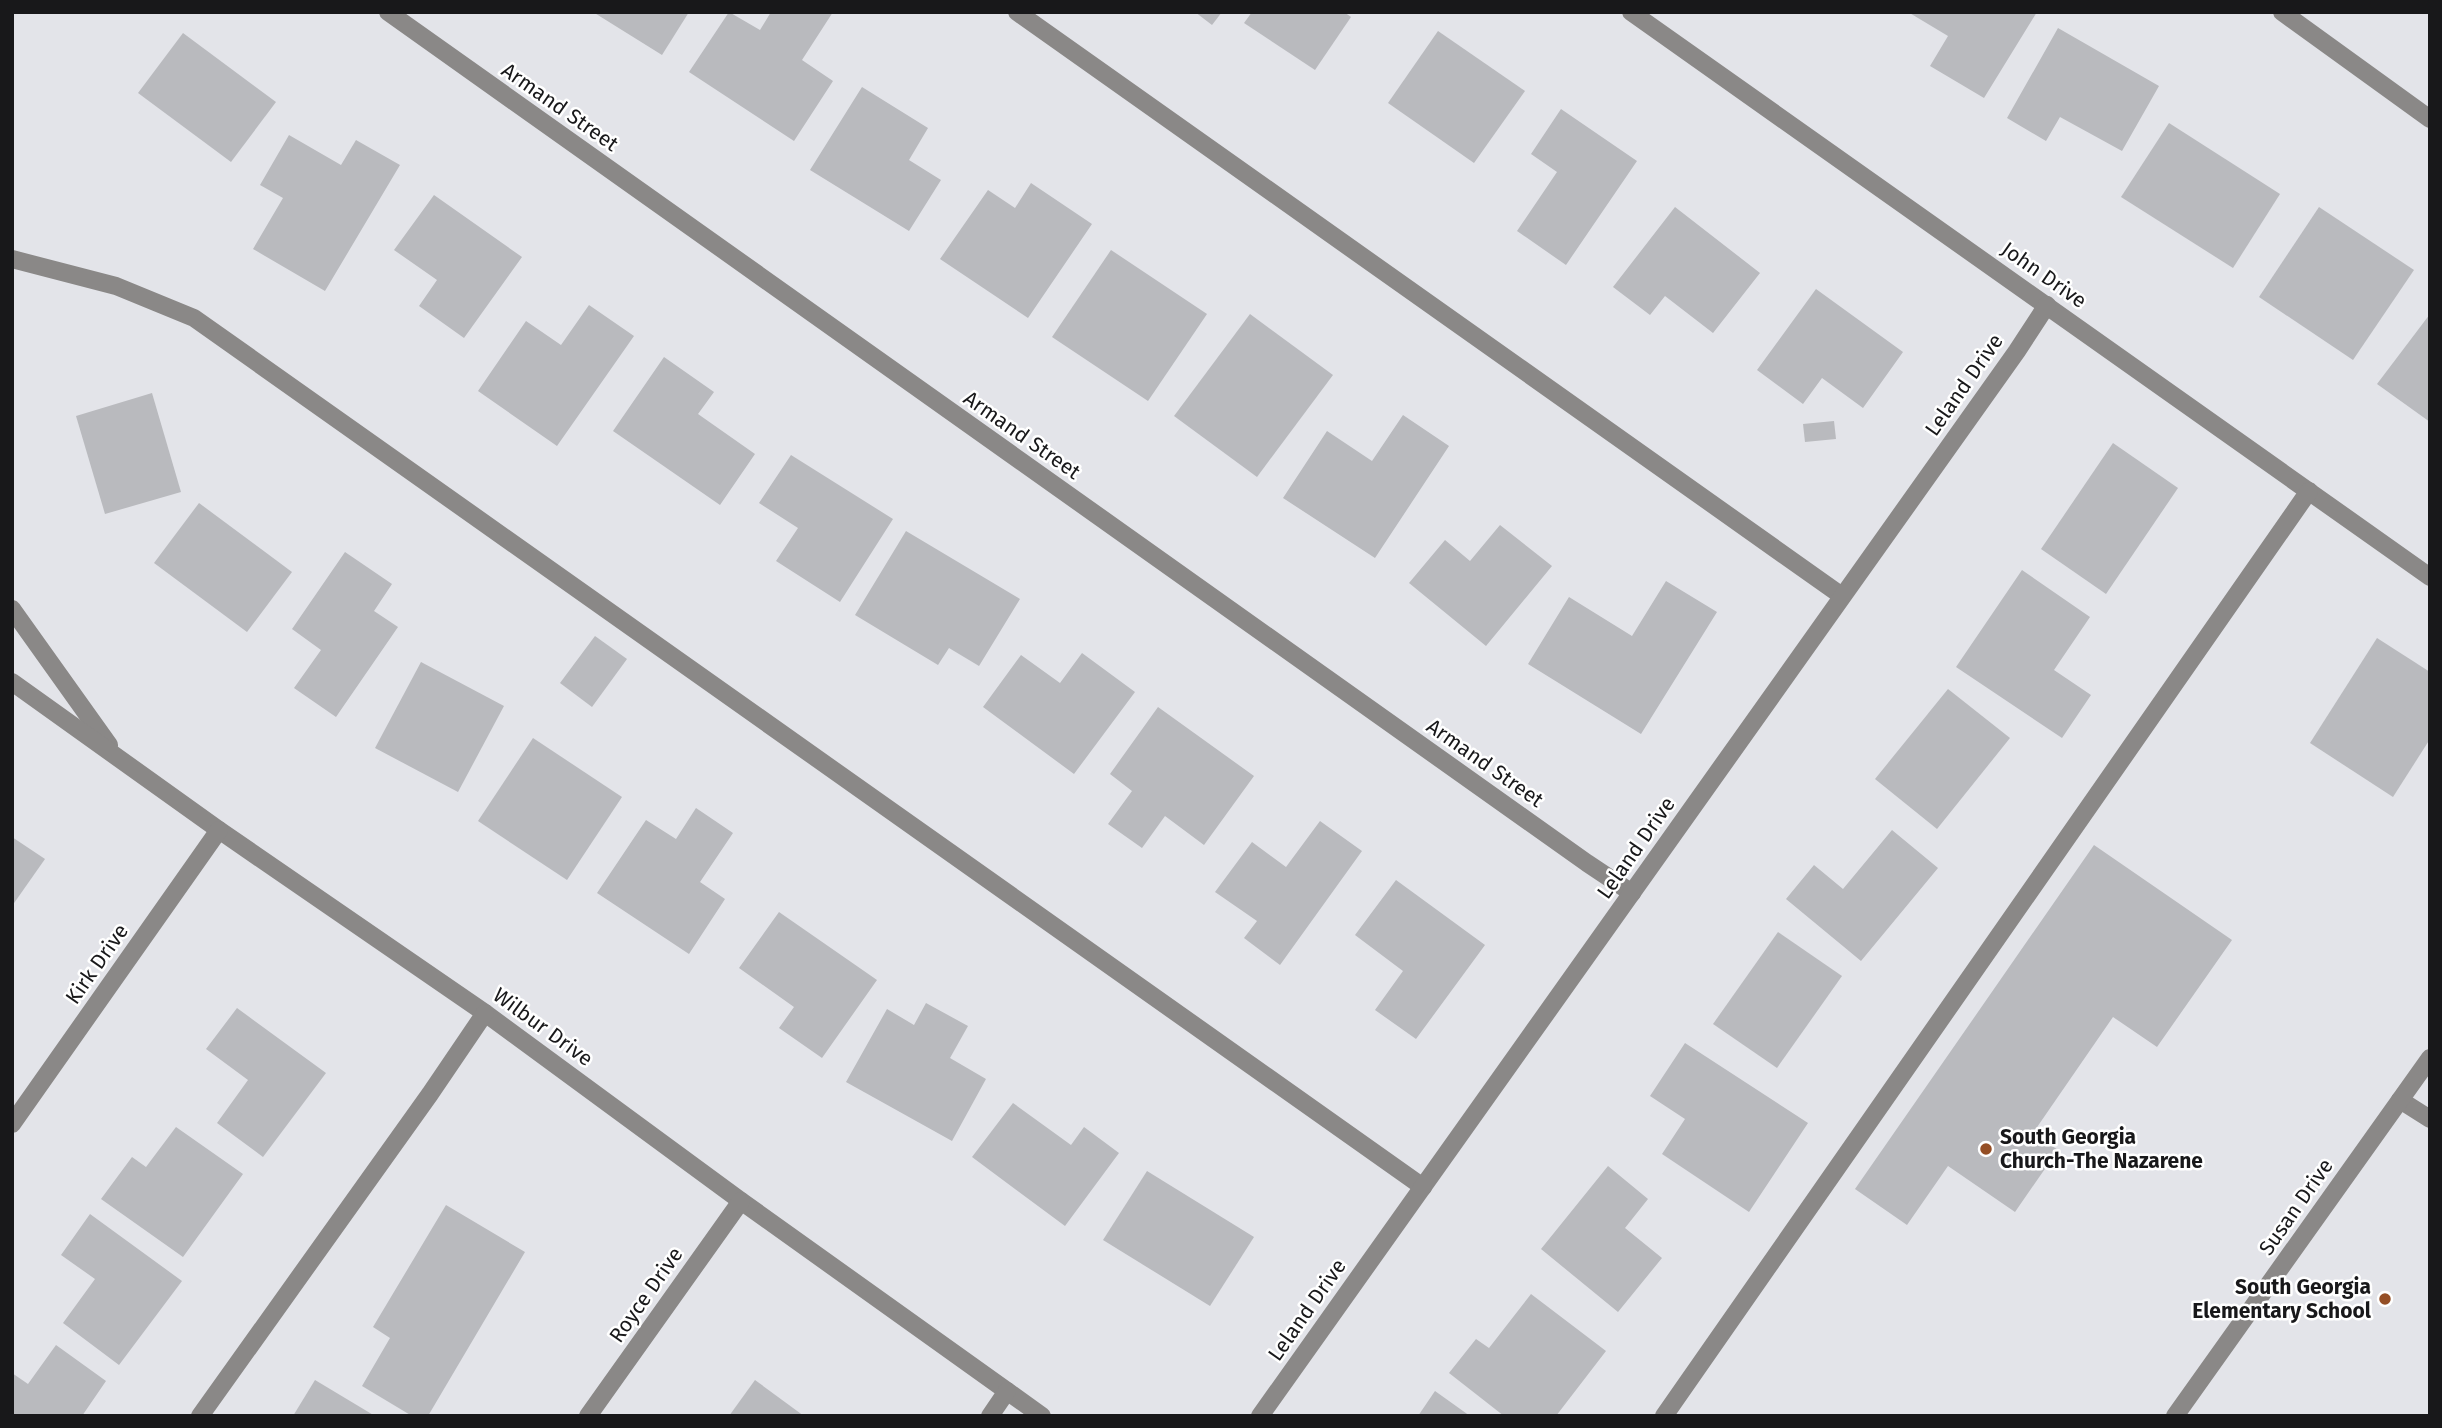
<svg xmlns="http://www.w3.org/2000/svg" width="2442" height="1428" font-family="'Fira Sans',sans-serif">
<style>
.building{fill:#b9babe}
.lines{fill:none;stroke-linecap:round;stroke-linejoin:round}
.minor{stroke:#8a8887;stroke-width:18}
.poi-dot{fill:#944e25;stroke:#fff;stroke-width:2.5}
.labels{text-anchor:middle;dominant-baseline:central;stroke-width:5;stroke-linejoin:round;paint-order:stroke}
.street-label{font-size:21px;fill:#18181a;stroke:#fff}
.poi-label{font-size:21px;font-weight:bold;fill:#18181a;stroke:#fff;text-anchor:start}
</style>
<rect width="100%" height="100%" fill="#e3e4e9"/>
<!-- building -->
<g class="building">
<polygon points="593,12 689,12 662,55"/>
<polygon points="729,12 760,30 771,12 833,12 802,60 833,81 794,141 689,72"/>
<polygon points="1195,12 1222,12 1212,25"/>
<polygon points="1252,12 1344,12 1351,17 1315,70 1244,23"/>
<polygon points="1908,12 2037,12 1984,98 1930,66 1948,36"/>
<polygon points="2058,28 2159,86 2122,151 2060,117 2046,141 2007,118"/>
<polygon points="1438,31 1525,91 1474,163 1388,103"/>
<polygon points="183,33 276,102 231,162 138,93"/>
<polygon points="862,87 928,128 909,160 941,180 909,231 810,170"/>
<polygon points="1561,109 1637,161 1566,265 1517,231 1557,172 1531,154"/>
<polygon points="2169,123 2280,194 2233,268 2121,197"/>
<polygon points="289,135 341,165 356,140 400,165 325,291 253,249 283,198 260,185"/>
<polygon points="1031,183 1092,224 1028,318 940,259 988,190 1015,208"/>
<polygon points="434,195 522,257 464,338 419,306 437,280 394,250"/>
<polygon points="1675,207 1760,273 1713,333 1665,296 1650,315 1613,287"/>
<polygon points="2319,207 2414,270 2353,360 2259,297"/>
<polygon points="1111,250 1207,314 1148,401 1052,337"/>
<polygon points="1816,289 1903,352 1863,408 1822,378 1803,404 1757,370"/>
<polygon points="589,305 634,336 557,446 478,391 526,321 561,345"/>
<polygon points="1250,314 1333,375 1257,477 1174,416"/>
<polygon points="2430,314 2430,422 2377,384"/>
<polygon points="664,357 714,392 698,414 755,454 720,505 613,431"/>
<polygon points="152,393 181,492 105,514 76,416"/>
<polygon points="1403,415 1449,446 1375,558 1283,498 1327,431 1372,461"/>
<polygon points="1834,421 1836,439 1805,442 1803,424"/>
<polygon points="2113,443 2178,488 2106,594 2041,549"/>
<polygon points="791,455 893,519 840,602 776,561 798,528 759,503"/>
<polygon points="199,503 292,572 247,632 154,563"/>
<polygon points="1500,525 1552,566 1486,646 1409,583 1445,540 1470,561"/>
<polygon points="906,531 1020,599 979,666 949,648 938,665 855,615"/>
<polygon points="345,552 392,584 374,611 398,627 336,717 294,688 321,650 292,629"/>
<polygon points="2022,570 2090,617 2054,670 2091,695 2062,738 1956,667"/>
<polygon points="1666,581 1717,612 1641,734 1528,664 1569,597 1632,636"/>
<polygon points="595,636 627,659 592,707 560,683"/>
<polygon points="2377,638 2430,672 2430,739 2393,797 2310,743"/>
<polygon points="1082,653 1135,692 1074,774 983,707 1021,655 1060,683"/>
<polygon points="421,662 504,706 458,792 375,748"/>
<polygon points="1948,689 2010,738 1937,829 1875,779"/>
<polygon points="1158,707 1254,776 1204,845 1165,816 1142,848 1108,824 1132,791 1110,774"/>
<polygon points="533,738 622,797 567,880 478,821"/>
<polygon points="696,808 733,833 700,882 725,899 689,954 597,893 646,820 676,839"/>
<polygon points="1320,821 1362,851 1280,965 1244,938 1257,921 1215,892 1252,842 1286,867"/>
<polygon points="1892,830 1938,868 1861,961 1786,899 1814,865 1843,889"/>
<polygon points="12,837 45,859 12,906"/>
<polygon points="2094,845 2232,940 2157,1047 2113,1017 2033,1133 2058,1150 2015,1212 1948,1166 1907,1225 1855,1189"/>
<polygon points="1396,880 1485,945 1416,1039 1375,1010 1403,971 1355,935"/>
<polygon points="779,912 877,980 822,1058 779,1028 794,1007 739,968"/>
<polygon points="1778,932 1842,976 1777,1068 1713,1024"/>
<polygon points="926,1003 968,1026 950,1058 986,1079 952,1141 846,1082 887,1009 914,1025"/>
<polygon points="237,1008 326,1073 263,1157 217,1123 248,1080 206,1049"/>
<polygon points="1685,1043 1808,1123 1749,1212 1662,1154 1685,1119 1650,1096"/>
<polygon points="1013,1103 1071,1145 1084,1127 1119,1153 1065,1226 972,1157"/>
<polygon points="176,1127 243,1174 183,1257 101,1199 132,1157 146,1167"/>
<polygon points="1608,1166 1648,1199 1625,1228 1662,1258 1618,1312 1541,1249"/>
<polygon points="1147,1171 1254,1237 1210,1306 1103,1240"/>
<polygon points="446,1205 525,1252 428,1416 412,1416 362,1386 390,1338 373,1327"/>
<polygon points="90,1214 182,1281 119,1365 63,1323 95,1279 61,1255"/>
<polygon points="1531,1294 1606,1351 1556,1416 1504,1416 1449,1373 1476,1339 1489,1348"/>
<polygon points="56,1345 106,1381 82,1416 12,1416 12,1373 28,1384"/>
<polygon points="315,1380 375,1416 293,1416"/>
<polygon points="755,1380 804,1416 729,1416"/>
<polygon points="1435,1391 1470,1416 1418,1416"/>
</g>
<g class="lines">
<!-- minor -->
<g class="minor">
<polyline points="388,12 1587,863 1632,893"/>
<polyline points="1017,12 1842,596"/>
<polyline points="1631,12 2430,577"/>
<polyline points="2282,12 2430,119"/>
<polyline points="12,259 116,286 194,318 1423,1187"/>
<polyline points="12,609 109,745"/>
<polyline points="12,682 219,830 485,1013 741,1201 1042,1416"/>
<polyline points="2400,1100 2430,1119"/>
<polyline points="12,1124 219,830"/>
<polyline points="200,1416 430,1094 485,1013"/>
<polyline points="588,1416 741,1201"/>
<polyline points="990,1416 1007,1391"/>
<polyline points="1260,1416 2017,351 2047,305"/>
<polyline points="1664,1416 2309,491"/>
<polyline points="2175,1416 2430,1058"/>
</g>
</g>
<!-- markers -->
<g class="poi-dot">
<circle cx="1986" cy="1149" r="7"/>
<circle cx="2385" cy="1299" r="7"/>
</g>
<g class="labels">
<!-- street labels -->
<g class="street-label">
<text transform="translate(560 107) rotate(35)">Armand Street</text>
<text transform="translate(2044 275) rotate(35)">John Drive</text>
<text transform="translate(1964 385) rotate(-55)">Leland Drive</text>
<text transform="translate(1022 435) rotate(35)">Armand Street</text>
<text transform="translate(1485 763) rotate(35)">Armand Street</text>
<text transform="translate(1636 848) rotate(-55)">Leland Drive</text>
<text transform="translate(97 964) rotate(-55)">Kirk Drive</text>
<text transform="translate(543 1027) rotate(36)">Wilbur Drive</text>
<text transform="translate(2296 1207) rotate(-55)">Susan Drive</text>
<text transform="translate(646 1295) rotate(-55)">Royce Drive</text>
<text transform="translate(1307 1310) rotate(-55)">Leland Drive</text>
</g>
<!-- poi labels -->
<g class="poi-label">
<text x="2000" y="1137">South Georgia<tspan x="2000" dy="24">Church-The Nazarene</tspan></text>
<text x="2371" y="1287" text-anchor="end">South Georgia<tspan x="2371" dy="24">Elementary School</tspan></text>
</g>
</g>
<!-- border -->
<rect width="2442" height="1428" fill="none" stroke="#18181a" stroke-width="28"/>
</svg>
